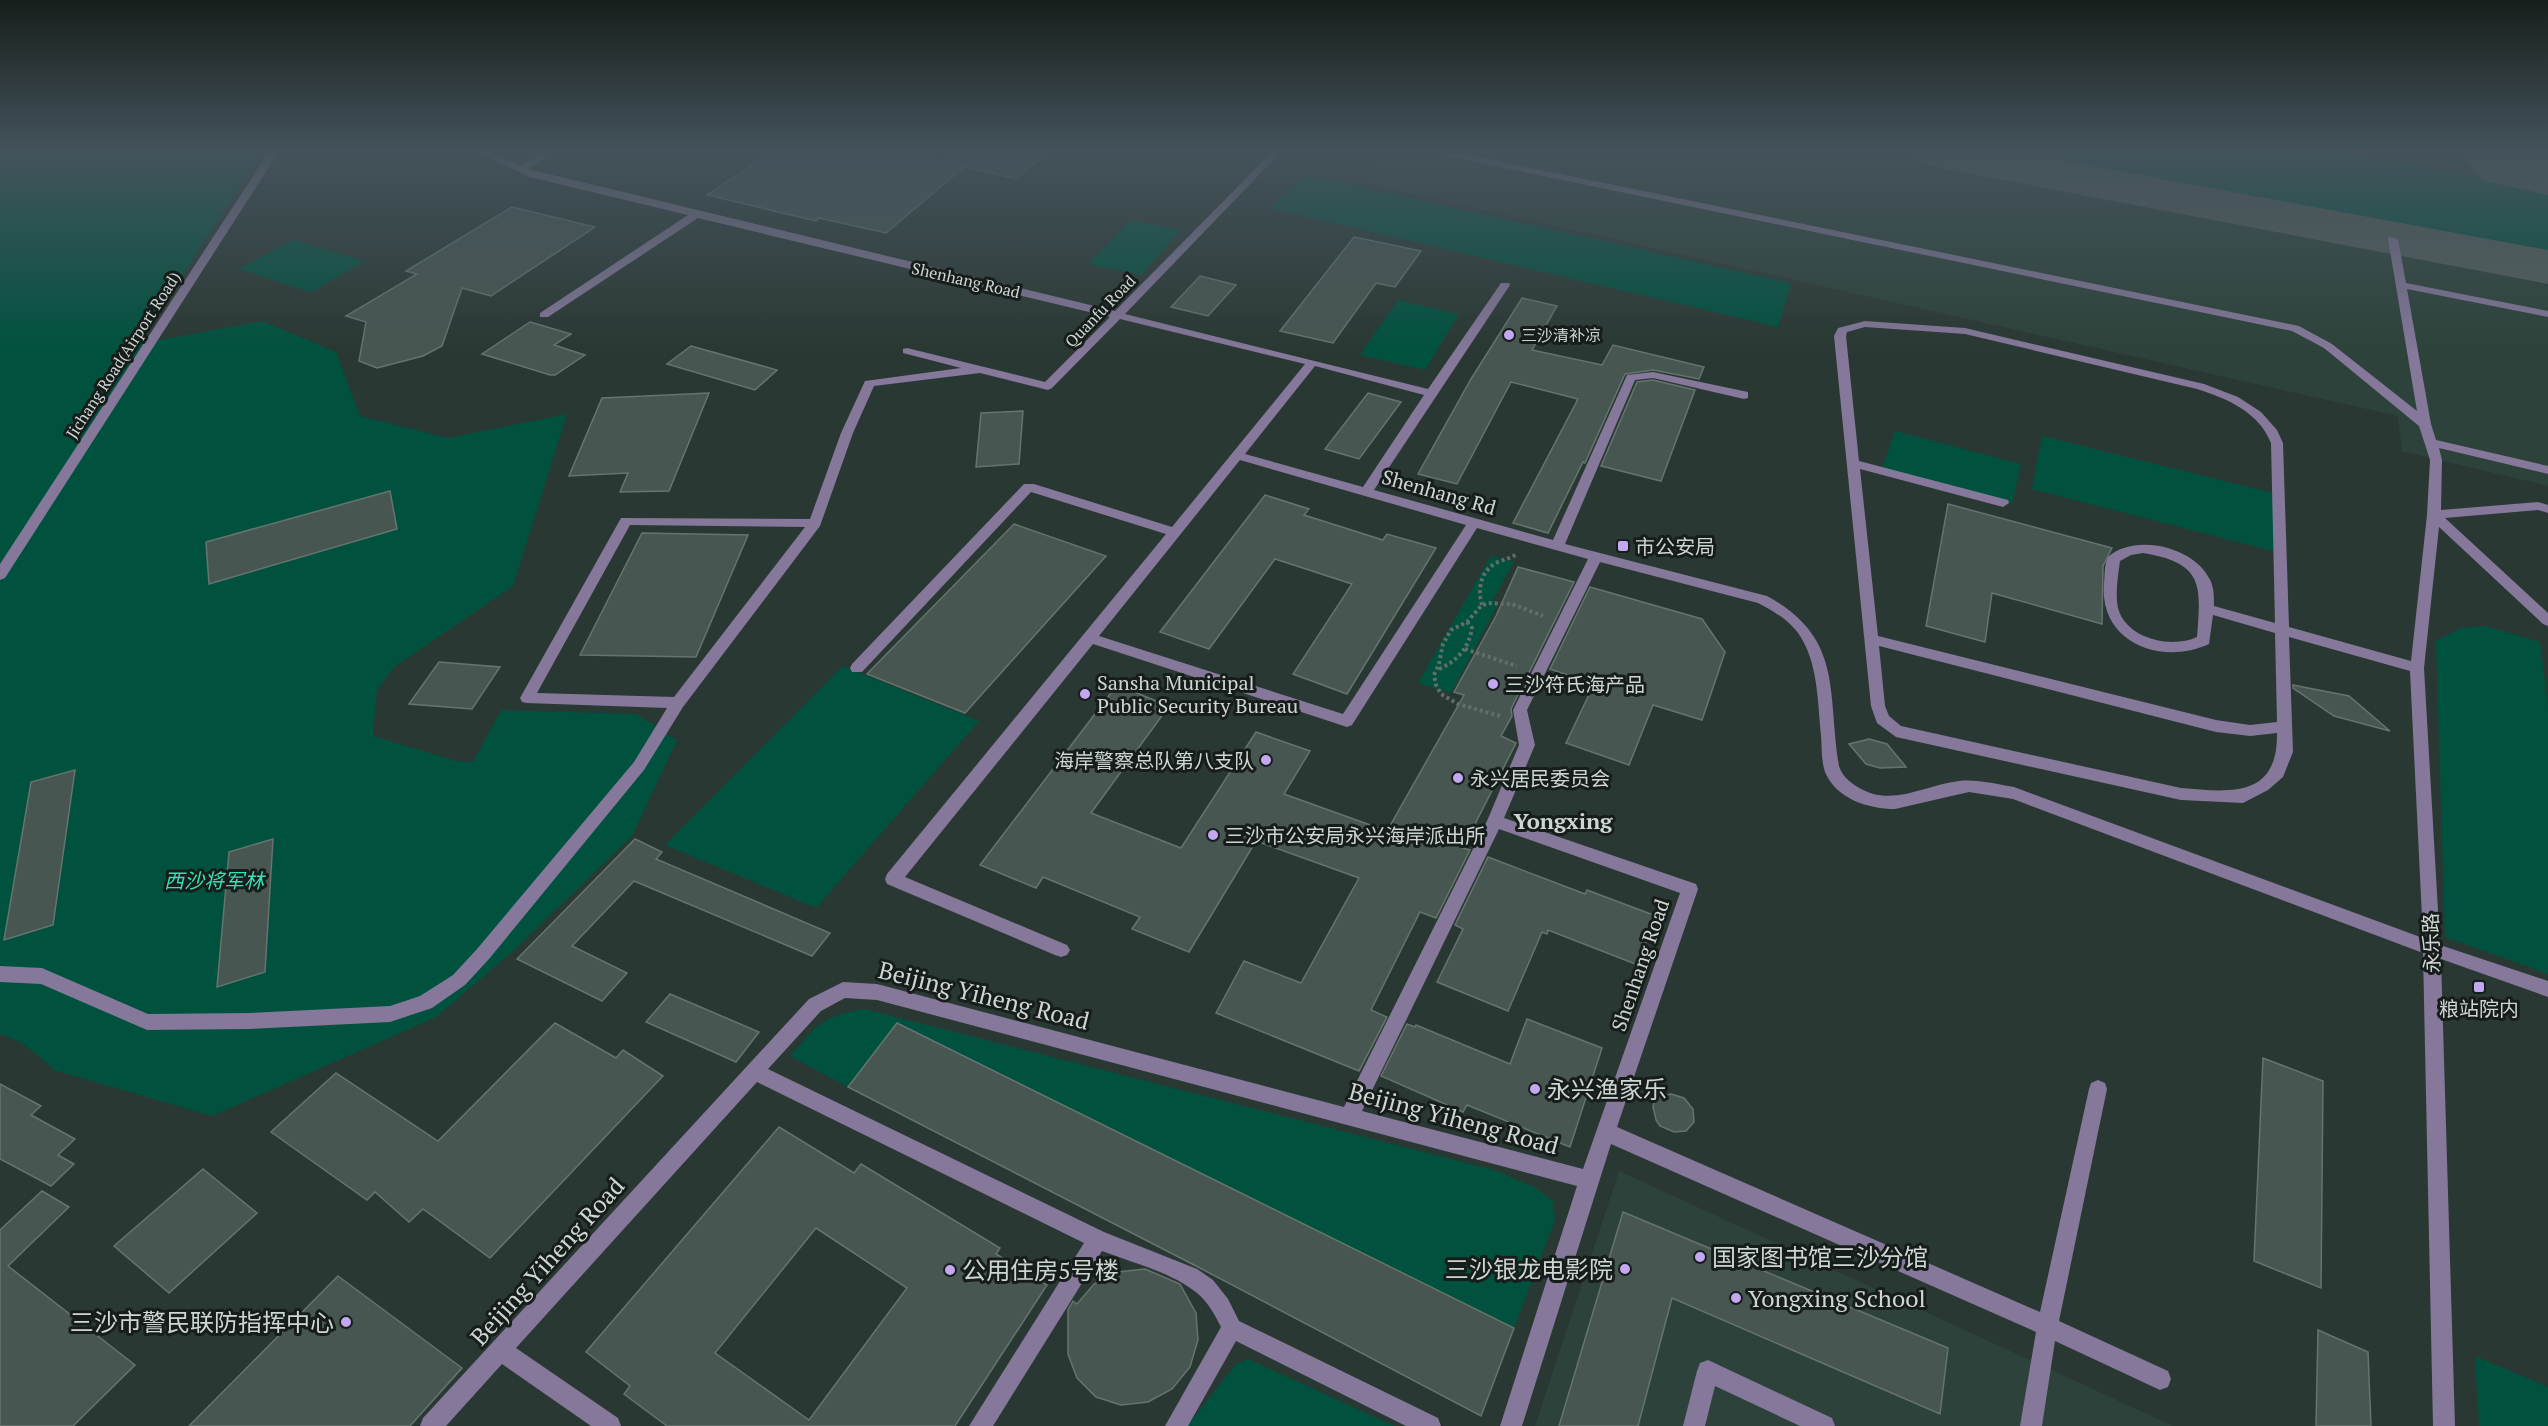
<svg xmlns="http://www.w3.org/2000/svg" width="2548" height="1426" font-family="'PT Serif','Noto Sans SC',serif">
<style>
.built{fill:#2d423a}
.green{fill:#00523f}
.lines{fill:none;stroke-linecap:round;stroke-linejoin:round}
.taxiway{fill:#54605c;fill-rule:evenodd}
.runway{fill:#54605c;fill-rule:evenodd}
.building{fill:#485651;stroke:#65746f;stroke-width:1.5;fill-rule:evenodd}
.path{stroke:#626e69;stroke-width:4;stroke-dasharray:3 3;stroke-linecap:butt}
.minor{fill:#85789a;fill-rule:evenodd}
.poi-dot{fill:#c4a7f1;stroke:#171d1b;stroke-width:2}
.labels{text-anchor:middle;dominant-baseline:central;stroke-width:6;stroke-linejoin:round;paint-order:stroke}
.far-street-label{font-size:16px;fill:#ced6d3;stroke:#171d1b}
.far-poi-label{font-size:16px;fill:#ced6d3;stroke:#171d1b;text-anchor:start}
.street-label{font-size:20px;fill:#ced6d3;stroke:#171d1b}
.poi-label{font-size:20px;fill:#ced6d3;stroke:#171d1b;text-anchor:start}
.park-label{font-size:20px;font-style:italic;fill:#38e0b6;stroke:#171d1b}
.quarter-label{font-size:22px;font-weight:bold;fill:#ced6d3;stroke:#171d1b}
.near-street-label{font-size:24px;fill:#ced6d3;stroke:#171d1b}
.near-poi-label{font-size:24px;fill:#ced6d3;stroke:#171d1b;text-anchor:start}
</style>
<rect width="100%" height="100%" fill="#2a3833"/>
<!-- built -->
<g class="built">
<polygon points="1386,153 2548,153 2548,486 2402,451 2398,416 1360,182"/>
<polygon points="1619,1171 2173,1426 1535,1426"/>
</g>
<!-- green -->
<g class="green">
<path d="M0 153H261L138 344 262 321 336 352 360 416 448 438 567 414 513 586 394 667 377 690 373 736 456 761 473 762 501 710 636 714 677 740 632 836 512 952 436 1017 212 1116 54 1070C38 1055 22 1040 0 1034Z"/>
<polygon points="2005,153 2345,153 2530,185 2548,190 2548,253"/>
<polygon points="1304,174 1790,283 1791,283 1778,327 1270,208"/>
<polygon points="1131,220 1181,230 1141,275 1088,264"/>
<polygon points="293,240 365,261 311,292 238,269"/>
<polygon points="1398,300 1459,314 1425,370 1360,355"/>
<polygon points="1895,431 2021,464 2012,504 1882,468"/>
<polygon points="2042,436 2273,493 2273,551 2032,489"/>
<polygon points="1491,556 1514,562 1493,599 1497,606 1451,693 1418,683"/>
<polygon points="2485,626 2540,642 2548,707 2548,974 2445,937 2436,641 2461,628"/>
<polygon points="843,666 979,721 816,908 665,845"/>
<path d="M864 1009 1494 1170 1534 1187 1553 1201 1555 1220 1514 1328 898 1023 848 1087 790 1056C818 1024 820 1017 864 1009Z"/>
<polygon points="2475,1356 2548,1387 2548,1426 2479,1426"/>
<polygon points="1248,1359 1394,1426 1187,1426 1236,1364"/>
</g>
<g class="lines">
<!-- taxiway -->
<polygon class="taxiway" points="1916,153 2021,153 2548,250 2548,284 1941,168 1923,164"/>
<!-- runway -->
<polygon class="runway" points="2462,153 2548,153 2548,195 2481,180"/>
</g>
<!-- building -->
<g class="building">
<polygon points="770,153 907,153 964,167 886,233 819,218 816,221 707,195"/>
<polygon points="945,153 1047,153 1016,179 944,162"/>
<polygon points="512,207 595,227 491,296 462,288 442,346 423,356 377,368 359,361 366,322 346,316 417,274 406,271"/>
<polygon points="1354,237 1421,251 1395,287 1376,283 1333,343 1280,331"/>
<polygon points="1200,276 1236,285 1208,316 1171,307"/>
<polygon points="1522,298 1557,306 1532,350 1602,365 1613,345 1704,367 1699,379 1653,370 1625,374 1585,463 1583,462 1548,533 1513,523 1578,399 1511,382 1457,484 1418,474 1471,379"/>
<polygon points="530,322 571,334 554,345 585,355 555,375 550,375 482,354"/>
<polygon points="691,346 777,370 755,390 667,364"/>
<polygon points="1653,380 1695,390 1661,481 1601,466 1637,382"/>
<polygon points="709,393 669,491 620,492 628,473 569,476 602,398"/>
<polygon points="1368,393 1401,402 1359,459 1325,449"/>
<polygon points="1023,411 1019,464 976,467 981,413"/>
<polygon points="390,491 397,529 209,584 206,542"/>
<polygon points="1265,495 1309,509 1304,515 1383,540 1387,534 1436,548 1347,694 1293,674 1352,584 1275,559 1209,649 1160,632"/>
<polygon points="1948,504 2112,548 2103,566 2102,624 1992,593 1985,642 1926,626"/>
<polygon points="1014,524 1106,556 965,713 867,674"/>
<polygon points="642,533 748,535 696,657 580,655"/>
<polygon points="1518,567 1574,582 1511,709 1512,716 1501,736 1516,743 1463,848 1470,850 1436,918 1420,912 1371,1010 1387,1017 1359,1071 1216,1013 1244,961 1301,983 1359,878 1256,841 1189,952 1132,929 1140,917 1043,877 1036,888 980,865 1117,685 1169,706 1091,813 1181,848 1256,732 1310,751 1284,794 1387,831 1464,695 1454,692 1496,616"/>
<polygon points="1590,587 1702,619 1725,652 1702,720 1653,705 1629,765 1566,743 1594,684 1550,669"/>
<polygon points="439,662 500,667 472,709 409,704"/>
<polygon points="2293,685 2349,696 2390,731 2334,716 2293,688"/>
<polygon points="1869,739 1887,744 1906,767 1880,768 1866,764 1849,744"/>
<polygon points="75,770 53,925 4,940 31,782"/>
<polygon points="273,839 265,972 217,987 229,852"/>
<polygon points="635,839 662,852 656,859 830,933 812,956 634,881 572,946 627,973 602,1001 517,959"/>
<polygon points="1488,857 1585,894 1587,890 1656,916 1638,965 1548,930 1547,934 1542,932 1508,1011 1437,982 1463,929 1455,925"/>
<polygon points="670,994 759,1032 736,1062 646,1022"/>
<polygon points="1527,1019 1602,1048 1570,1147 1467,1105 1463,1112 1381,1076 1407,1024 1415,1027 1416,1025 1510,1064"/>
<polygon points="555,1023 616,1058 623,1050 663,1076 490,1258 423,1209 409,1222 375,1192 367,1200 271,1132 336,1073 438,1141"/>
<polygon points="897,1023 1514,1328 1481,1416 1198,1267 848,1087"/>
<polygon points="2263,1058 2323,1081 2321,1288 2254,1261"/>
<polygon points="0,1084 41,1106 31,1115 75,1139 58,1155 74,1164 51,1186 0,1159"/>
<polygon points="1671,1094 1684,1098 1693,1109 1694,1122 1686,1131 1674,1132 1660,1126 1656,1120 1653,1107 1654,1102 1658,1097"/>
<path d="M779 1127 854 1173 861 1164 1000 1248 996 1254 1047 1285 955 1426H667L624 1394 630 1386 586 1352ZM816 1228 907 1288 809 1420 715 1353Z"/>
<polygon points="203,1169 257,1213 169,1293 114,1246"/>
<polygon points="42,1191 69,1207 8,1266 135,1365 73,1426 0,1426 0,1230"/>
<polygon points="1623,1212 1948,1348 1940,1414 1672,1298 1638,1426 1559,1426"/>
<polygon points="1145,1269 1180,1284 1196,1313 1198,1340 1190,1367 1172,1389 1148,1402 1121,1405 1096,1397 1077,1378 1068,1354 1068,1310 1073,1301 1077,1304 1094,1284 1117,1272"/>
<polygon points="338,1276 462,1368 410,1426 189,1426"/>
<polygon points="2318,1330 2368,1352 2371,1426 2316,1426"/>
</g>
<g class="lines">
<!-- path -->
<g class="path">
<path d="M1482 605C1477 588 1481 570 1498 562 1505 559 1511 558 1517 554"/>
<polyline points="1465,649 1517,666"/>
<path d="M1439 669C1457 661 1469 648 1472 628L1467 622"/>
<polyline points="1500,716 1458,704 1441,694 1436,685 1434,675 1439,664 1443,644 1451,630 1467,622 1481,606 1488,603 1512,604 1543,616"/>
</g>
<!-- minor -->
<g class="minor">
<polygon points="268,153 278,153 5,578 0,580 0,564"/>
<path d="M479 153H491L520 166 544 153H554L528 169 1115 311 1271 153H1280L1125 314 1428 389 1501 283H1509L1510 285 1374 490 1553 540 1627 375 1653 372 1748 392V398L1744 399 1653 378 1635 380 1565 544 1767 596C1844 638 1827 692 1839 766 1842 775 1848 781 1856 786 1891 809 1923 785 1959 781 1977 779 1996 784 2014 787L2423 938 2410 671 2289 637 2293 752 2283 777 2268 790 2243 803 2181 800 1896 737 1877 723 1871 706 1834 336 1838 328 1865 321 1965 328 2204 384 2238 397 2261 412 2277 430 2283 443 2289 627 2411 661 2427 515 2430 460 2419 426 2324 348 2292 331 1447 156 1442 153H1459L2299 326 2332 344 2417 411 2388 239 2389 237 2398 239 2406 283 2548 311V317L2407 289 2431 424 2436 440 2548 466V474L2439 448 2442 460 2441 510 2538 502 2548 505V513L2538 510 2445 518 2548 613V626L2543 624 2439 527 2424 668 2440 945 2548 981V997L2441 959 2455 1426H2433L2423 953 2013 799 1969 792 1895 809C1869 809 1836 799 1825 772 1821 760 1822 747 1821 735 1818 705 1818 668 1803 641 1793 622 1775 612 1758 603L1600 562 1527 710 1535 745 1504 818 1696 884 1698 889 1617 1127 2040 1312 2089 1089 2091 1083 2098 1080 2105 1083 2107 1089 2059 1321 2168 1371 2171 1379 2168 1387 2160 1390 2055 1341 2042 1426H2020L2036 1332 1611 1144 1522 1426H1500L1577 1186 877 1000 845 998 821 1011 768 1069 1104 1232 1197 1269 1213 1280 1228 1299 1239 1321 1438 1418 1441 1426H1406L1236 1341 1188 1426H1165L1221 1327C1215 1315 1207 1301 1197 1293 1171 1272 1133 1263 1102 1251L993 1426H969L1084 1243 757 1082 516 1348 618 1418 621 1426H591L502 1364 446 1426H420L423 1418 809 999 843 982 877 984 1344 1107 1487 821 1519 745 1513 710 1588 559 1477 528 1352 725 1347 727 1093 644 905 877 1067 945 1070 950 1067 955 1061 957 1055 955 887 884 885 879 887 874 1166 534 1031 492 862 672H852L850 668 852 664 1024 484H1034L1172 527 1305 364 1120 319 1052 388 1048 390 980 373 874 386 853 433 820 526 683 707 644 770 489 959 465 985 432 1008 390 1022 250 1029 147 1030 41 984 0 982V966L42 968 148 1014 250 1013 390 1006 420 996 453 975 477 949 634 762 667 708 527 703 522 702 520 698 621 518 810 519 841 433 865 381 961 368 903 353V349L907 348 1045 382 1110 317 698 218 548 317H540V313L688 215 530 177ZM1865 327 1965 334 2197 389C2226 398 2259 412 2271 443L2275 623 2214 606C2214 596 2214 586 2209 578 2193 547 2135 533 2108 557 2104 565 2105 575 2104 584 2099 643 2162 666 2209 644L2213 615 2275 633 2277 722 2250 725 2216 720 1878 636 1860 469 2003 507 2009 503 2008 500 1859 461 1846 336 1847 332ZM1315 366 1424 395 1363 487 1245 454ZM1240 460 1466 525 1343 714 1099 636ZM630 525 805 527 674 697 537 693ZM2143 553C2204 563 2201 585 2197 637 2172 649 2126 639 2118 608 2115 593 2118 576 2120 561L2131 555ZM1879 646 2216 732 2250 736 2277 733C2278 799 2229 792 2181 788L1901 726 1889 716 1885 706ZM1499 829 1680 893 1583 1169 1362 1111Z"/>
<polygon points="1708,1360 1832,1418 1835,1426 1800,1426 1715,1386 1705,1426 1683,1426 1697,1371 1700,1363"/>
</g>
</g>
<!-- sky -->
<linearGradient id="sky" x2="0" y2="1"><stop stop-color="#171f1c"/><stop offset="0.43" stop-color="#44535b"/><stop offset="1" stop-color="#44535b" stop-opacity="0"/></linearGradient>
<rect width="2548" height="352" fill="url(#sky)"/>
<!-- markers -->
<g class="poi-dot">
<circle cx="1509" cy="335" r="6"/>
<rect x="1617" y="540" width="12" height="12" rx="3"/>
<circle cx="1493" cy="684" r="6"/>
<circle cx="1085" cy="694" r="6"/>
<circle cx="1266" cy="760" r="6"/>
<circle cx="1458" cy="778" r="6"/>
<circle cx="1213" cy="835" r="6"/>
<rect x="2473" y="981" width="12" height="12" rx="3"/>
<circle cx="1535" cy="1089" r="6"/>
<circle cx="1700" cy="1257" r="6"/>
<circle cx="1625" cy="1269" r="6"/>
<circle cx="950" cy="1270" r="6"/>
<circle cx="1736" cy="1298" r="6"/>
<circle cx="346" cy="1322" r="6"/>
</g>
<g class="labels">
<!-- far-street labels -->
<g class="far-street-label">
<text transform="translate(966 280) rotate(13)">Shenhang Road</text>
<text transform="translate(1100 311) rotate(-46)">Quanfu Road</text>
<text transform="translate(123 355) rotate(-57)">Jichang Road(Airport Road)</text>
</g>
<!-- far-poi labels -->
<g class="far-poi-label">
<text x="1521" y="335">三沙清补凉</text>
</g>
<!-- street labels -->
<g class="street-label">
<text transform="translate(1439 492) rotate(16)">Shenhang Rd</text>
<text transform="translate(2431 943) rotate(-92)">永乐路</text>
<text transform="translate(1640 965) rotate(-71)">Shenhang Road</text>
</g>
<!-- poi labels -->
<g class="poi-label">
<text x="1635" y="546">市公安局</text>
<text x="1097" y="682">Sansha Municipal<tspan x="1097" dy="23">Public Security Bureau</tspan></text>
<text x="1505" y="684">三沙符氏海产品</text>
<text x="1254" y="760" text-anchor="end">海岸警察总队第八支队</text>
<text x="1470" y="778">永兴居民委员会</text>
<text x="1225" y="835">三沙市公安局永兴海岸派出所</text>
<text x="2479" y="1008" text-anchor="middle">粮站院内</text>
</g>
<!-- park labels -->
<g class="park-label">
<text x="214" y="880">西沙将军林</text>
</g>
<!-- quarter labels -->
<g class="quarter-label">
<text x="1563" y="820">Yongxing</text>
</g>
<!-- near-street labels -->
<g class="near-street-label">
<text transform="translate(984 995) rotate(14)">Beijing Yiheng Road</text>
<text transform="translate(1454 1118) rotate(15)">Beijing Yiheng Road</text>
<text transform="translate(547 1261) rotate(-48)">Beijing Yiheng Road</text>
</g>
<!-- near-poi labels -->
<g class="near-poi-label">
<text x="1547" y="1089">永兴渔家乐</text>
<text x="1712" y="1257">国家图书馆三沙分馆</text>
<text x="1613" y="1269" text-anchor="end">三沙银龙电影院</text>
<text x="962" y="1270">公用住房5号楼</text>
<text x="1748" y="1298">Yongxing School</text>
<text x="334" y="1322" text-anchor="end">三沙市警民联防指挥中心</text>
</g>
</g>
</svg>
